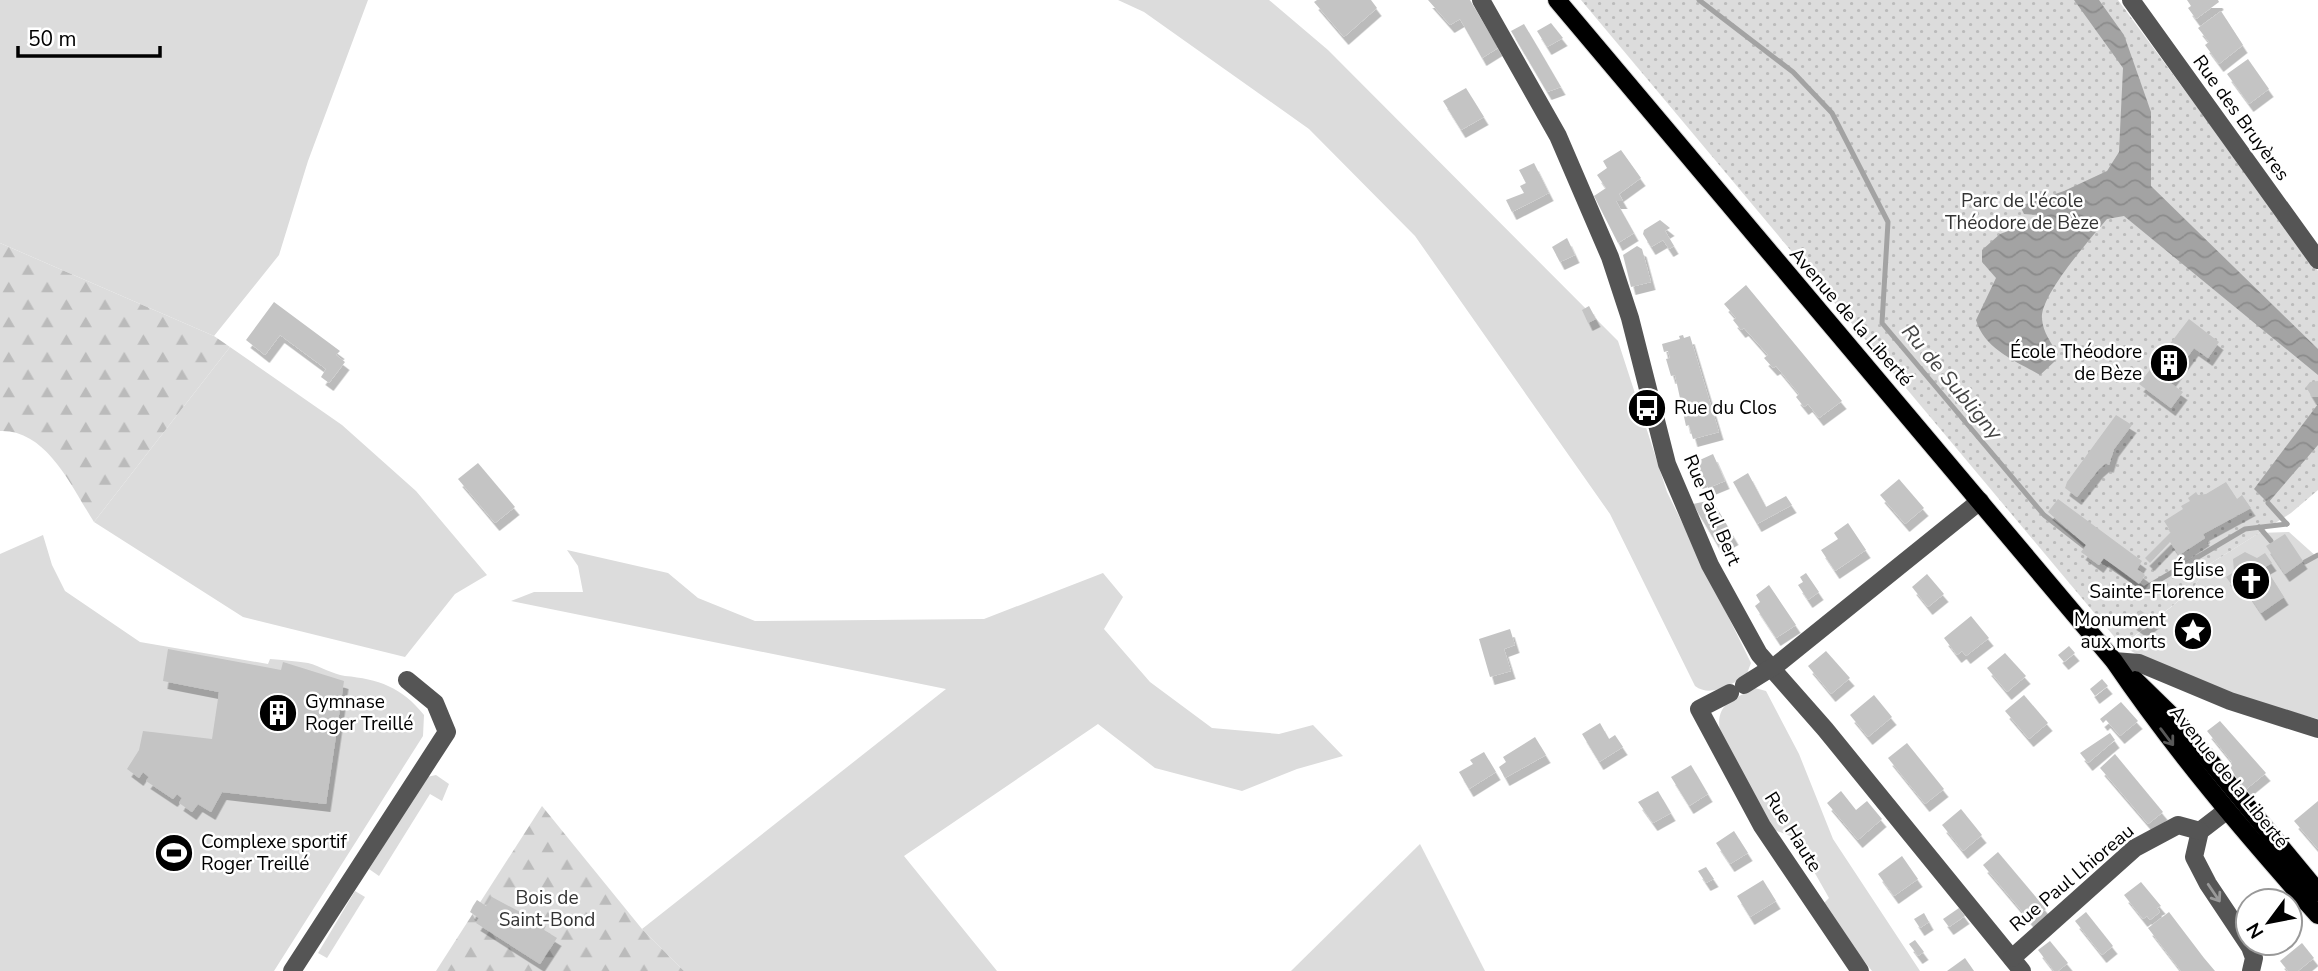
<svg xmlns="http://www.w3.org/2000/svg" width="2318" height="971" font-family="'Nunito Sans',sans-serif">
<style>
.grass{fill:#dcdcdc}
.forest{fill:url(#forest-firs)}
.park{fill:url(#park-dots)}
.water{fill:url(#water-waves)}
.lines{fill:none;stroke-linecap:round;stroke-linejoin:round}
.stream{stroke:#a3a3a3;stroke-width:5}
.building{fill:#c4c4c4;filter:url(#shadow)}
.major-casing{stroke:#dbdbdb;stroke-width:20}
.minor{stroke:#555;stroke-width:18}
.major{stroke:#000;stroke-width:18}
.oneway{stroke:#595959}
.oneway2{stroke:#999}
.labels{text-anchor:middle;dominant-baseline:central;stroke-width:5;stroke-linejoin:round;paint-order:stroke}
.street-label{font-size:19px;fill:#000;stroke:#fff}
.park-label{font-size:19px;fill:#333;stroke:#fff}
.poi-label{font-size:19px;fill:#000;stroke:#fff;text-anchor:end}
.water-label{font-size:21px;font-style:italic;fill:#444;stroke:#fff}
</style>
<defs>
<pattern id="forest-firs" width="22" height="20" patternUnits="userSpaceOnUse" patternTransform="scale(1.75)"><rect width="22" height="20" fill="#dcdcdc"/><path d="M5 1l3.5 6h-7zM16 11l3.5 6h-7z" fill="#bbb"/></pattern>
<pattern id="park-dots" width="8" height="8" patternUnits="userSpaceOnUse" patternTransform="scale(1.75)"><rect width="8" height="8" fill="#dcdcdc"/><path d="M2 2h.1M6 6h.1" fill="none" stroke="#bbb" stroke-width="1.8" stroke-linecap="round"/></pattern>
<pattern id="water-waves" width="16" height="10" patternUnits="userSpaceOnUse" patternTransform="scale(1.75)"><rect width="16" height="10" fill="#a3a3a3"/><path d="M0 5q4-4 8 0t8 0" fill="none" stroke="#8b8b8b"/></pattern>
<filter id="shadow"><feDropShadow dx="4.5" dy="8" stdDeviation="0" flood-color="#0004"/></filter>
</defs>
<rect width="100%" height="100%" fill="#fff"/>
<!-- grass -->
<g class="grass">
<polygon points="0,0 368,0 308,161 279,255 214,336 0,243"/>
<path d="M1118 0H1269L1328 50 1618 341 1667 492 1751 663 1746 676C1731 684 1711 698 1695 686L1610 514 1415 236 1309 129 1144 12Z"/>
<polygon points="230,347 342,425 416,491 487,575 455,594 405,657 243,617 94,522"/>
<path d="M2289 532 2318 558V719C2263 705 2169 676 2123 646L2192 590 2208 565 2259 533Z"/>
<path d="M43 535 52 565 65 591 140 642 268 664 270 659C282 660 296 661 308 663 320 666 332 674 345 676 378 679 402 687 424 715L423 736 274 971H0V554Z"/>
<polygon points="567,550 668,573 698,598 755,621 984,619 1103,573 1123,597 1104,629 1150,682 1212,728 1279,734 1313,725 1343,756 1297,769 1242,791 1155,768 1098,724 904,856 997,971 684,971 642,929 946,689 511,601 534,592 583,592 578,566"/>
<path d="M1755 688 1766 691 1799 754 1833 839 1920 971H1872L1821 906 1829 898 1795 838 1772 829 1720 732C1715 703 1733 700 1755 688Z"/>
<polygon points="436,775 449,784 442,801 430,794 379,876 369,869 427,777"/>
<polygon points="1420,844 1485,971 1291,971"/>
<polygon points="355,891 365,897 327,958 318,953"/>
</g>
<!-- forest -->
<g class="forest">
<path d="M0 243 214 336 230 347 94 522C72 488 47 429 0 431Z"/>
<polygon points="542,806 642,929 684,971 436,971"/>
</g>
<!-- park -->
<polygon class="park" points="1581,0 2118,0 2318,271 2318,490 2291,513 2208,565 2192,590 2122,646"/>
<!-- water -->
<g class="water">
<path d="M2074 0H2099L2124 35 2151 112V186L2318 349V375L2124 216 2107 219C2092 237 2039 296 2042 319 2043 332 2051 343 2058 354L2054 362 2040 375C2016 361 1984 349 1976 320L1996 278 1982 262V250L2000 234 2042 219 2040 215 2024 214 2020 206 2064 191 2107 171 2119 152 2123 68Z"/>
<polygon points="2318,404 2318,445 2268,503 2254,489"/>
</g>
<g class="lines">
<!-- stream -->
<g class="stream">
<polyline points="1699,0 1793,72 1832,113 1888,222 1882,323 2044,515 2090,551"/>
<polyline points="2268,503 2287,524"/>
<polyline points="2259,527 2271,541"/>
<polyline points="2097,557 2144,589 2245,529 2287,524"/>
<polyline points="2305,562 2318,555"/>
</g>
</g>
<!-- building -->
<g class="building">
<polygon points="1317,0 1371,0 1377,8 1344,37 1314,2"/>
<polygon points="1428,0 1470,0 1498,48 1482,58 1460,19 1450,25"/>
<polygon points="2187,0 2218,0 2219,2 2196,19 2188,8 2191,6"/>
<polygon points="2221,11 2243,45 2219,64 2205,45 2209,42 2198,28"/>
<polygon points="1551,23 1563,38 1547,47 1537,31"/>
<polygon points="1524,24 1540,51 1561,87 1547,92 1511,31"/>
<polygon points="2248,59 2269,89 2249,104 2227,74"/>
<polygon points="1466,88 1484,117 1461,130 1443,101"/>
<polygon points="1621,150 1641,178 1619,194 1623,201 1616,201 1634,233 1618,243 1594,196 1606,188 1597,175 1607,168 1603,161"/>
<polygon points="1534,163 1549,193 1512,212 1506,200 1524,193 1520,186 1526,183 1519,170"/>
<polygon points="1660,220 1670,228 1665,231 1674,246 1669,249 1663,240 1651,247 1643,234 1644,230"/>
<polygon points="1567,238 1575,255 1560,262 1552,247"/>
<polygon points="1637,246 1642,249 1651,282 1631,287 1623,255"/>
<polygon points="1746,285 1842,401 1819,418 1808,404 1804,407 1796,397 1799,394 1776,366 1773,368 1764,358 1768,355 1744,328 1741,330 1733,320 1736,318 1724,304"/>
<polygon points="274,302 340,351 336,355 345,362 329,383 321,377 326,369 280,335 265,355 246,340"/>
<polygon points="1589,306 1596,319 1588,323 1582,310"/>
<polygon points="2189,319 2219,342 2208,358 2194,348 2169,382 2183,392 2171,408 2139,384"/>
<polygon points="1683,335 1684,338 1690,336 1719,432 1693,439 1689,425 1686,426 1675,375 1671,376 1666,359 1670,358 1668,351 1664,352 1662,344 1680,339 1679,336"/>
<polygon points="2318,381 2318,397 2312,397 2306,387 2310,382"/>
<polygon points="2116,415 2132,425 2114,449 2109,465 2106,463 2099,469 2077,497 2065,488 2067,482"/>
<polygon points="1713,454 1725,481 1708,488 1704,479 1698,481 1691,464"/>
<polygon points="478,463 515,507 495,523 458,479"/>
<polygon points="1748,473 1766,507 1786,496 1792,505 1757,524 1733,482"/>
<polygon points="1899,479 1924,508 1905,524 1880,495"/>
<polygon points="2226,482 2237,499 2242,495 2251,508 2203,534 2205,538 2179,555 2170,542 2150,563 2145,558 2171,532 2164,521 2183,509 2181,506 2190,501 2188,498 2196,492 2198,495 2206,494"/>
<polygon points="2058,499 2142,561 2137,569 2145,575 2139,584 2104,558 2099,565 2081,552 2086,545 2048,512"/>
<polygon points="1712,500 1734,537 1718,546 1693,504"/>
<polygon points="1848,523 1866,550 1835,571 1821,550 1838,539 1834,533"/>
<polygon points="2285,534 2303,561 2285,574 2266,546"/>
<polygon points="2245,552 2257,558 2265,553 2272,563 2265,567 2284,597 2261,613 2241,583 2234,588 2226,577 2234,572 2233,559"/>
<polygon points="1806,573 1819,592 1808,600 1798,585 1803,582 1800,577"/>
<polygon points="1927,574 1944,594 1928,607 1912,587"/>
<polygon points="1769,585 1796,625 1776,638 1755,606 1760,602 1756,595"/>
<polygon points="2140,610 2155,620 2143,630 2132,622"/>
<polygon points="1971,616 1989,638 1966,656 1962,651 1957,655 1944,638"/>
<polygon points="1510,629 1515,645 1504,649 1511,671 1490,677 1479,639"/>
<polygon points="2069,646 2075,653 2064,662 2058,655"/>
<polygon points="168,649 281,670 283,662 344,681 326,804 222,792 211,812 198,804 192,812 179,803 182,798 177,794 173,799 146,781 149,777 143,772 139,778 127,769 139,750 143,731 212,739 219,692 163,681"/>
<polygon points="1826,651 1850,678 1831,694 1808,666"/>
<polygon points="2005,653 2026,676 2007,692 1987,668"/>
<polygon points="2102,679 2108,686 2095,696 2090,689"/>
<polygon points="1874,695 1892,717 1868,737 1850,715"/>
<polygon points="2024,695 2048,723 2029,739 2005,711"/>
<polygon points="2121,702 2138,721 2120,736 2106,720 2103,723 2100,719"/>
<polygon points="2220,721 2266,773 2244,791 2229,765 2232,762 2207,731"/>
<polygon points="1600,723 1609,739 1615,735 1623,747 1599,762 1582,734"/>
<polygon points="2110,733 2115,740 2088,763 2080,753"/>
<polygon points="1535,737 1546,755 1505,778 1499,767 1506,762 1503,757"/>
<polygon points="1907,743 1944,789 1925,804 1888,758"/>
<polygon points="1484,752 1496,772 1469,789 1459,772 1473,764 1470,760"/>
<polygon points="2115,754 2163,812 2148,824 2100,768"/>
<polygon points="1691,765 1708,794 1689,806 1671,777"/>
<polygon points="1658,791 1671,813 1653,823 1638,802"/>
<polygon points="1841,791 1856,810 1867,801 1882,819 1858,840 1827,803"/>
<polygon points="2318,801 2318,849 2294,821"/>
<polygon points="1961,809 1982,835 1963,851 1942,825"/>
<polygon points="1734,831 1748,853 1730,864 1716,843"/>
<polygon points="1998,852 2046,909 2031,922 1983,865"/>
<polygon points="1902,856 1918,879 1894,896 1878,874"/>
<polygon points="1706,867 1714,879 1706,883 1698,871"/>
<polygon points="1763,880 1776,901 1750,917 1737,896"/>
<polygon points="2141,882 2161,906 2157,908 2160,912 2150,920 2147,916 2143,919 2124,895"/>
<polygon points="492,897 546,926 544,930 557,938 540,964 476,923 479,918 470,912 473,906 477,900 486,906"/>
<polygon points="1959,908 1965,916 1949,927 1943,919"/>
<polygon points="2086,912 2113,946 2102,955 2075,921"/>
<polygon points="2169,912 2204,958 2215,971 2181,971 2148,928"/>
<polygon points="1924,913 1929,922 1920,928 1914,919"/>
<polygon points="1915,940 1924,952 1918,956 1909,944"/>
<polygon points="2050,941 2068,963 2058,971 2054,971 2038,950"/>
<polygon points="2302,943 2314,958 2298,971 2288,971 2280,961"/>
<polygon points="1965,958 1974,971 1947,971"/>
</g>
<g class="lines">
<!-- major casing -->
<g class="major-casing">
<g id="major">
<path d="M1557 0 2114 661C2176 752 2245 833 2318 915"/>
<polyline points="2135,680 2176,720 2318,892"/>
</g>
</g>
<!-- minor -->
<g class="minor">
<polyline points="1481,0 1558,136 1610,257 1630,318 1667,464 1710,565 1759,654 1825,729 2022,971"/>
<polyline points="2131,0 2318,260"/>
<polyline points="2114,661 2139,663 2230,701 2318,729"/>
<polyline points="1744,685 1779,663 1980,501"/>
<polyline points="1730,693 1699,709 1762,826 1860,971"/>
<polyline points="2226,811 2200,831 2194,857 2208,884 2250,947 2254,958 2251,971"/>
<polyline points="2012,958 2135,848 2178,825 2200,831"/>
<polyline points="292,971 447,732 435,703 407,680"/>
</g>
<!-- major -->
<use href="#major" class="major"/>
</g>
<!-- one-way arrows -->
<defs><path id="oneway-shaft" d="M-6 0H5M1.5-3L5.5 0L1.5 3" fill="none" stroke-width="1.6" stroke-linecap="round" stroke-linejoin="round" transform="scale(1.75)"/></defs>
<use class="oneway" href="#oneway-shaft" transform="translate(2167 737) rotate(53)"/>
<use class="oneway2" href="#oneway-shaft" transform="translate(2214 893) rotate(56)"/>
<!-- icons -->
<defs>
<g id="building-disc" transform="scale(2.0125)"><circle r="9.5" fill="#000" stroke="#fff"/><path d="M-4-6H4V6H1V3H-1V6H-4ZM-2.5-4.3h1.7v1.8h-1.7ZM.8-4.3h1.7v1.8H.8ZM-2.5-1h1.7V.8h-1.7ZM.8-1h1.7V.8H.8Z" fill="#fff"/></g>
<g id="bus-disc" transform="scale(2.0125)"><circle r="9.5" fill="#000" stroke="#fff"/><path d="M-5-6H5V4H4V6H2V4H-2V6H-4V4H-5ZM-3.5-4V0h7V-4ZM-3.5 1.2v1.5H-2V1.2ZM2 1.2v1.5H3.5V1.2Z" fill="#fff"/></g>
<g id="church-disc" transform="scale(2.0125)"><circle r="9.5" fill="#000" stroke="#fff"/><path d="M-1.2-6h2.4v3.5h3.3v2.4h-3.3V6h-2.4V-.1h-3.3v-2.4h3.3Z" fill="#fff"/></g>
<g id="sight-disc" transform="scale(2.0125)"><circle r="9.5" fill="#000" stroke="#fff"/><path d="M0-6L1.8-2.2L6-1.7L2.9 1.2L3.7 5.4L0 3.3L-3.7 5.4L-2.9 1.2L-6-1.7L-1.8-2.2Z" fill="#fff"/></g>
<g id="stadium-disc" transform="scale(2.0125)"><circle r="9.5" fill="#000" stroke="#fff"/><path d="M0-5a6.5 5 0 1 0 0 10a6.5 5 0 1 0 0-10ZM-3.5-1.8h7v3.6h-7Z" fill="#fff"/></g>
</defs>
<g fill-rule="evenodd">
<use href="#building-disc" x="2169" y="363"/>
<use href="#bus-disc" x="1647" y="408"/>
<use href="#church-disc" x="2251" y="581"/>
<use href="#sight-disc" x="2193" y="631"/>
<use href="#building-disc" x="278" y="713"/>
<use href="#stadium-disc" x="174" y="853"/>
</g>
<g class="labels">
<!-- street labels -->
<g class="street-label">
<text transform="translate(2241 118) rotate(54)">Rue des Bruyères</text>
<text transform="translate(1851 317) rotate(49)">Avenue de la Liberté</text>
<text transform="translate(1712 510) rotate(67)">Rue Paul Bert</text>
<text transform="translate(2229 777) rotate(51)">Avenue de la Liberté</text>
<text transform="translate(1793 832) rotate(58)">Rue Haute</text>
<text transform="translate(2072 878) rotate(-40)">Rue Paul Lhioreau</text>
</g>
<!-- park labels -->
<g class="park-label">
<text x="2022" y="201">Parc de l'école<tspan x="2022" dy="22">Théodore de Bèze</tspan></text>
<text x="547" y="898">Bois de<tspan x="547" dy="22">Saint-Bond</tspan></text>
</g>
<!-- poi labels -->
<g class="poi-label">
<text x="2142" y="352">École Théodore<tspan x="2142" dy="22">de Bèze</tspan></text>
<text x="1674" y="408" text-anchor="start">Rue du Clos</text>
<text x="2224" y="570">Église<tspan x="2224" dy="22">Sainte-Florence</tspan></text>
<text x="2166" y="620">Monument<tspan x="2166" dy="22">aux morts</tspan></text>
<text x="305" y="702" text-anchor="start">Gymnase<tspan x="305" dy="22">Roger Treillé</tspan></text>
<text x="201" y="842" text-anchor="start">Complexe sportif<tspan x="201" dy="22">Roger Treillé</tspan></text>
</g>
<!-- water labels -->
<g class="water-label">
<text transform="translate(1952 382) rotate(50)">Ru de Subligny</text>
</g>
</g>
<!-- north arrow -->
<g transform="translate(2269 922) rotate(238)"><circle r="33" fill="#ffffff" stroke="#999999" stroke-width="2"/>
<path d="M0-5L12 26L0 18L-12 26Z" fill="#000000"/>
<text y="-10" font-size="19" font-weight="bold" text-anchor="middle" fill="#000000">N</text>
</g>
<!-- scale -->
<path d="M18 46v10h142v-10" fill="none" stroke="#000000" stroke-width="3.5"/>
<text x="28" y="46" font-size="21" fill="#000000" stroke="#ffffff" stroke-width="5" paint-order="stroke">50 m</text>
</svg>
